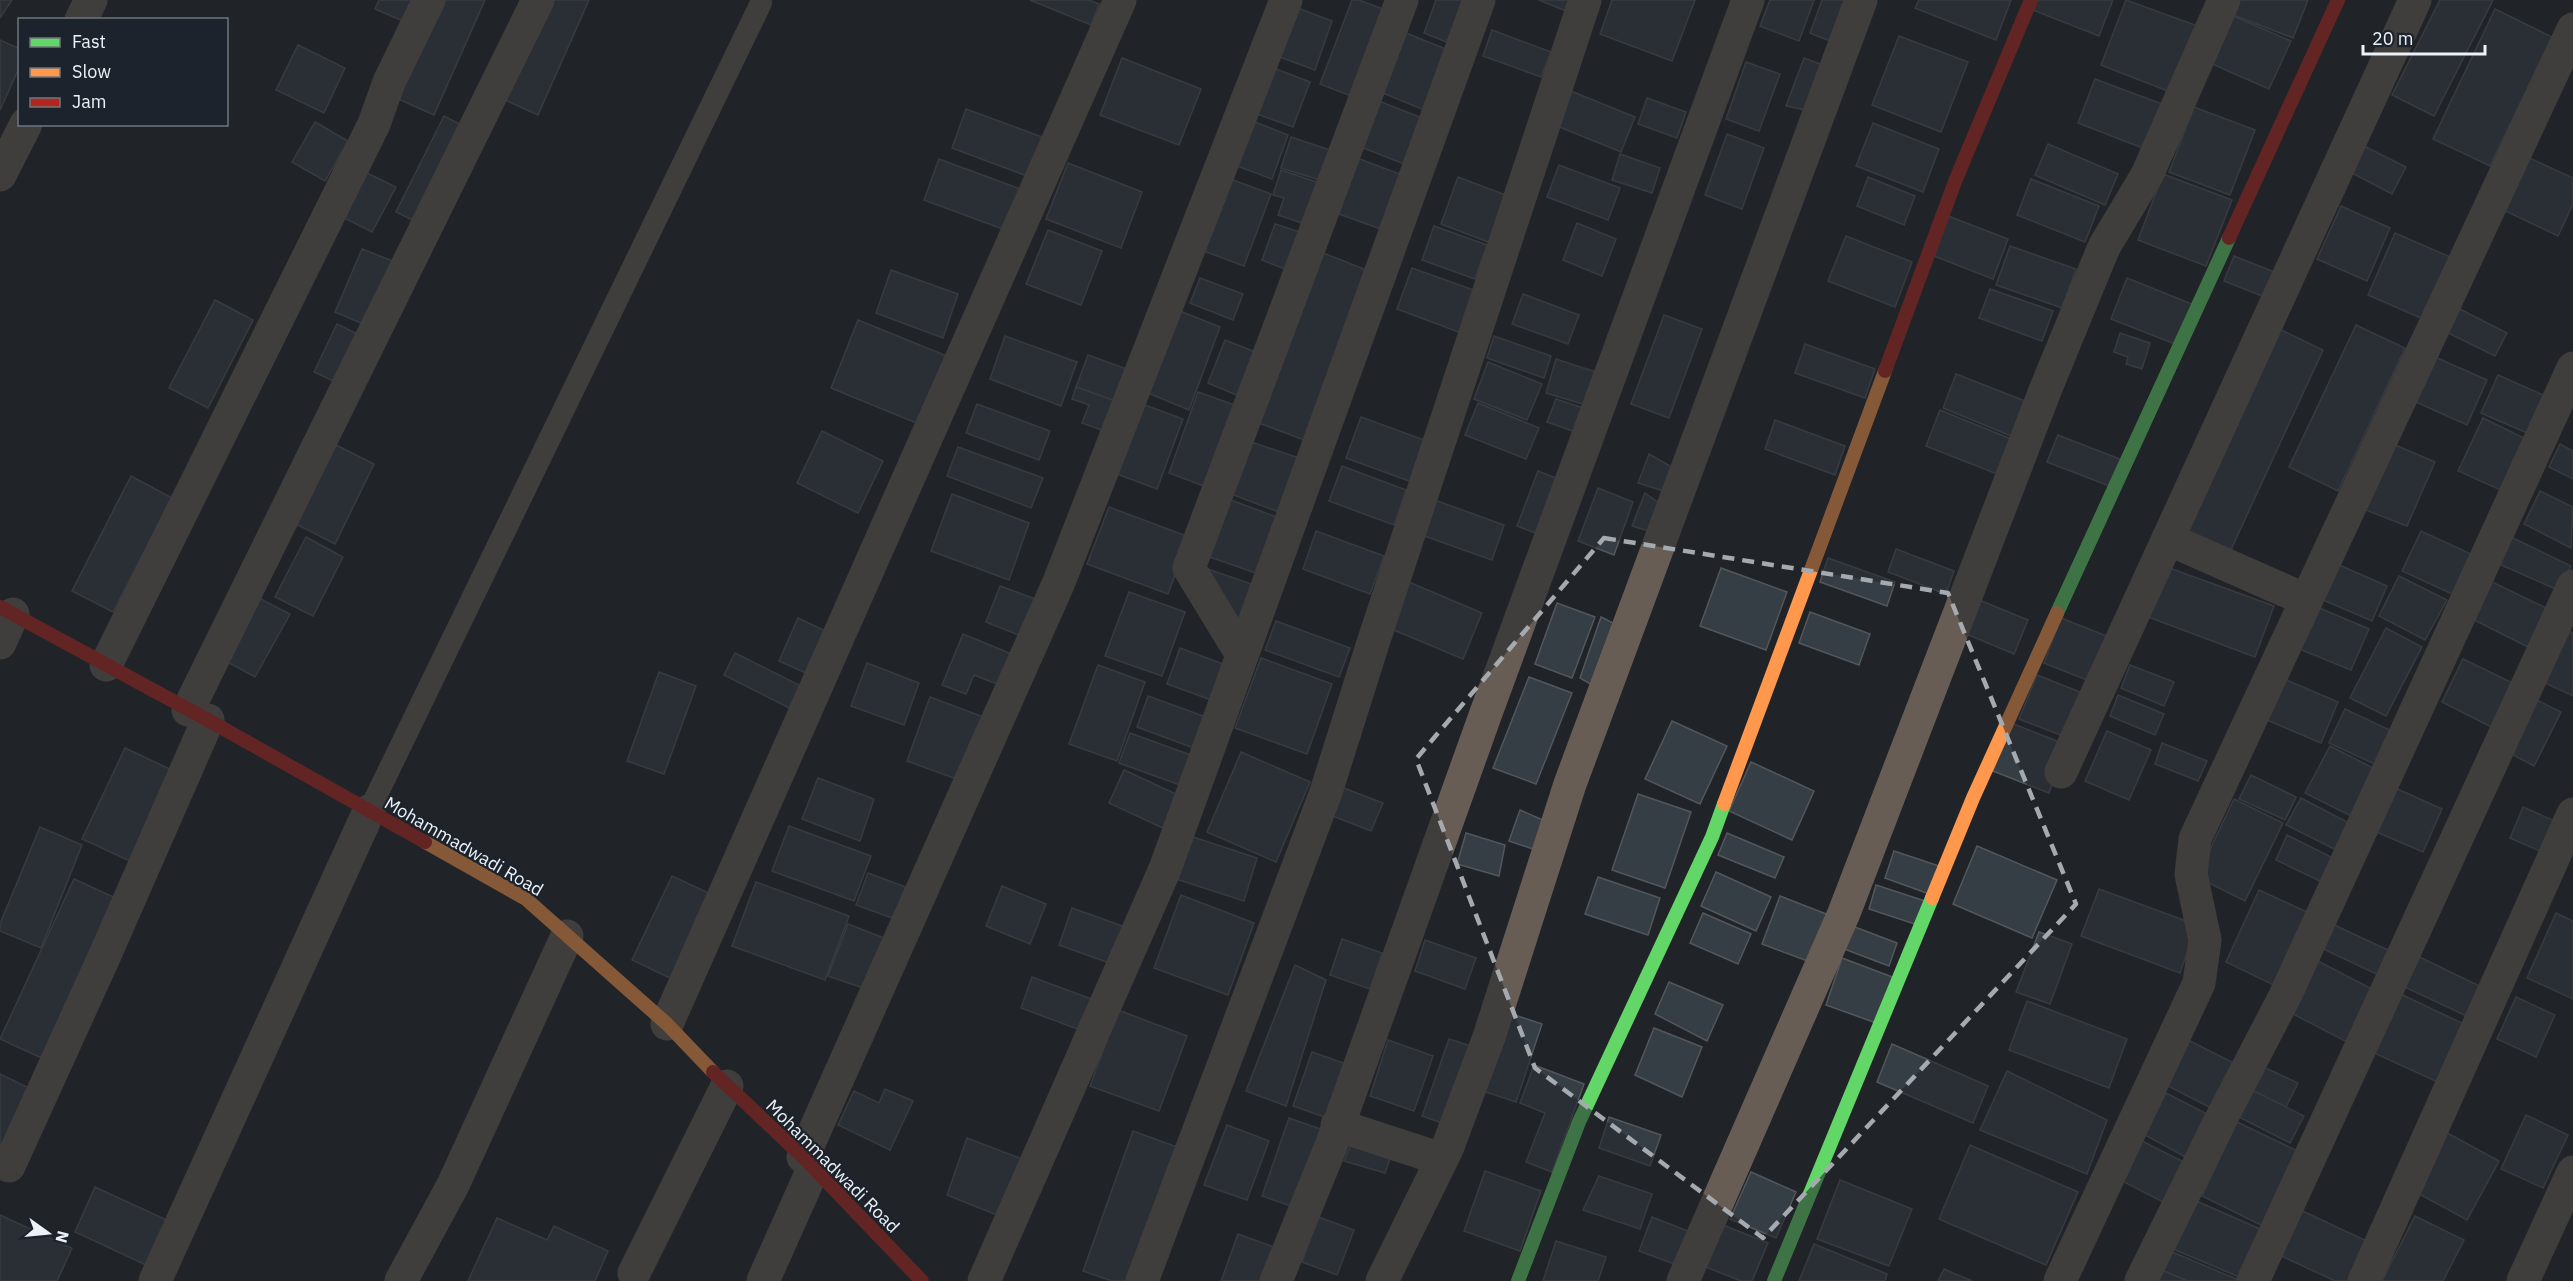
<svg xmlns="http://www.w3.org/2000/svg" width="2573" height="1281" font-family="'IBM Plex Sans',sans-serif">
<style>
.building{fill:#353d45;stroke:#53575b;stroke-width:1.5}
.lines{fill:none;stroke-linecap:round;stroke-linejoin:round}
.lane{stroke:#675d55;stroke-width:22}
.street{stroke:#675d55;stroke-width:33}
.fast{stroke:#63d668;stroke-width:14}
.slow{stroke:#ff974d;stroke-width:14}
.jam{stroke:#b3261e;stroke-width:14}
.marked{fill:none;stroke:#a5aaaf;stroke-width:4.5;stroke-dasharray:12 8;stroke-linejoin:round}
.labels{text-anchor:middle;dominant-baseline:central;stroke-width:4.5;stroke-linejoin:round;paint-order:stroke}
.street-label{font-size:18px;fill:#ecf2f7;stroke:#1c232c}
</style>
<rect width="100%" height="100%" fill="#202428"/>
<!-- building -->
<g class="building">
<polygon points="0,0 12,0 0,18"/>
<polygon points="379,0 421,0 410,24 375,9"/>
<polygon points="437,0 485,0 434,115 394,97"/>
<polygon points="550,0 589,0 538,115 505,100"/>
<polygon points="1030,0 1089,0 1099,4 1091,25"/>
<polygon points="1352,0 1359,0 1391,12 1359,99 1320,84"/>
<polygon points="1436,0 1477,0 1459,47 1424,33"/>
<polygon points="1539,0 1576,0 1571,13"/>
<polygon points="1612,0 1695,0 1672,61 1600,34"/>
<polygon points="1770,0 1814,0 1799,41 1760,26"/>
<polygon points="1822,0 1853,0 1837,44 1810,33"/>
<polygon points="1919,0 2011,0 1996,40 1915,8"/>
<polygon points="2037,0 2113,0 2099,36 2033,10"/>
<polygon points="2126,0 2203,28 2178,95 2101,65"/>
<polygon points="2227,0 2308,0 2293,38 2223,11"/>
<polygon points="2440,0 2493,0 2434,116 2392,95"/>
<polygon points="1295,7 1332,21 1315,70 1277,56"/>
<polygon points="2495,9 2552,37 2490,166 2433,139"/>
<polygon points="2231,15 2291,41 2269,89 2210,63"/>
<polygon points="1492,30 1551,52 1541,77 1483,56"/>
<polygon points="1406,33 1453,52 1429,112 1383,93"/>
<polygon points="1899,36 1968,62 1941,132 1872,105"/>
<polygon points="0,40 20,49 20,66 0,110"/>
<polygon points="298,45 345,68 324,113 276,90"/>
<polygon points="1122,58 1201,89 1179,145 1100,115"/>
<polygon points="1804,58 1825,66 1809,111 1786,106"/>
<polygon points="1746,62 1780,74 1759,131 1726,119"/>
<polygon points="1271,67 1310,82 1293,127 1254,113"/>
<polygon points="2095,79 2170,107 2153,152 2078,123"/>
<polygon points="1566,89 1635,117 1621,152 1552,124"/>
<polygon points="1371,98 1430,121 1412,167 1353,144"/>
<polygon points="1647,98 1686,112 1677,138 1638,124"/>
<polygon points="2194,107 2255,130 2230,195 2169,172"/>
<polygon points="966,109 1042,137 1027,176 952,148"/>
<polygon points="444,116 473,131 426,227 396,212"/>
<polygon points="1245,118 1288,135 1272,179 1229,163"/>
<polygon points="315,122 348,141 325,181 292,162"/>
<polygon points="1873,123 1939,149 1923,192 1856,166"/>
<polygon points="1727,134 1764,148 1742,209 1705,195"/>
<polygon points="1291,137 1336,152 1326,182 1281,168"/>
<polygon points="2358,143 2406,167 2392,194 2344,169"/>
<polygon points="2048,144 2118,174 2105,205 2035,175"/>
<polygon points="1620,154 1660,168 1652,193 1612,180"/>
<polygon points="2525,156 2573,178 2573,204 2558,236 2501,209"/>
<polygon points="1357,158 1410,178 1389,232 1336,213"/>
<polygon points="939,159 1023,190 1008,231 924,200"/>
<polygon points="1068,163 1142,192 1121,248 1046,219"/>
<polygon points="1559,165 1620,188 1608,220 1547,197"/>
<polygon points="1281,170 1328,186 1314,227 1278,215 1284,198 1273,195"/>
<polygon points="365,172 396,187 372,232 342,217"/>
<polygon points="2163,174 2232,200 2206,266 2138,240"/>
<polygon points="1225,177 1271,194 1244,266 1198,249"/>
<polygon points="1458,177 1516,199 1499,246 1441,224"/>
<polygon points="1868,177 1915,196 1904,225 1857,206"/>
<polygon points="2031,179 2099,206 2085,242 2017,215"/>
<polygon points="2341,206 2390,228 2367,281 2317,259"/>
<polygon points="1948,216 2008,239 1993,279 1934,256"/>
<polygon points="1577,223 1616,239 1602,276 1563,260"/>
<polygon points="1275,224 1309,235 1295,273 1262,260"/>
<polygon points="1434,226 1487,245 1475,279 1422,260"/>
<polygon points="1048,230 1102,251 1081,305 1026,284"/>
<polygon points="2395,233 2457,260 2430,322 2368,295"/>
<polygon points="1846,236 1912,262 1895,307 1828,281"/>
<polygon points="2010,246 2076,269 2062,308 1996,285"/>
<polygon points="362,249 395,262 368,326 335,312"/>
<polygon points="1321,252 1369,271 1307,441 1259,423"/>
<polygon points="2234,256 2277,273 2267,298 2224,281"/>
<polygon points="1412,268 1479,292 1464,334 1397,309"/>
<polygon points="891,270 958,294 943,338 876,313"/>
<polygon points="1200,278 1243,294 1233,320 1190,303"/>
<polygon points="2127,278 2194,305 2175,344 2111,319"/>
<polygon points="1990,289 2053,311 2042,341 1979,318"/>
<polygon points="1523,294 1579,315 1568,344 1512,324"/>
<polygon points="215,300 253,320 208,408 169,388"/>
<polygon points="2450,304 2507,333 2495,356 2438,328"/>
<polygon points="1180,311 1220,327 1189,410 1148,393"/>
<polygon points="1664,315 1702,329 1669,418 1631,404"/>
<polygon points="858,320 954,359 926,427 831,388"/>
<polygon points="337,324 368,339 346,387 314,372"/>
<polygon points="2356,325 2405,348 2338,491 2289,467"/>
<polygon points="2275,327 2323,350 2229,554 2182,533"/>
<polygon points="2120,333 2150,343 2142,369 2126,364 2128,357 2114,352"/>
<polygon points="1005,336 1077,362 1061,406 990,379"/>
<polygon points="1494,336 1551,356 1544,378 1487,358"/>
<polygon points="1225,340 1258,353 1241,397 1208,383"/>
<polygon points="1805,344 1875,369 1865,398 1795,373"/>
<polygon points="1088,355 1132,371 1121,403 1076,387"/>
<polygon points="2435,357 2487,380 2467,425 2416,402"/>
<polygon points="1556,359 1599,373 1589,406 1546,393"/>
<polygon points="1488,362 1542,384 1527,420 1474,399"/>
<polygon points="1956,374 2025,401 2011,436 1943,408"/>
<polygon points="2498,375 2550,398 2534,436 2481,413"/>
<polygon points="1076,387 1121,403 1110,433 1082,423 1089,405 1072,399"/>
<polygon points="1198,392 1243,408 1212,489 1169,473"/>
<polygon points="1556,399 1586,409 1578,433 1547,422"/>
<polygon points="1478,403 1539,428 1526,459 1465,435"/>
<polygon points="977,404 1050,431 1039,460 966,433"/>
<polygon points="1142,404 1183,419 1157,489 1117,474"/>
<polygon points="1940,410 2011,439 1997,474 1926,446"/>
<polygon points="1361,417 1435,444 1420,485 1346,458"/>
<polygon points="2483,418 2528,440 2503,491 2458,471"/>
<polygon points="1775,420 1845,446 1835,475 1765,449"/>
<polygon points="822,431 883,461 858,513 797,483"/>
<polygon points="2058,435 2122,460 2112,487 2047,462"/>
<polygon points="1245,440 1305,460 1284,514 1226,492"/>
<polygon points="2388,442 2435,462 2407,526 2358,507"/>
<polygon points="332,443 374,464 335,544 292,522"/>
<polygon points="2560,444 2573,451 2573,479 2549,467"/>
<polygon points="958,447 1043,478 1031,508 947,476"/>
<polygon points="1649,454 1679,471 1670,493 1638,483"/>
<polygon points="1342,466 1406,490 1394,525 1329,501"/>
<polygon points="1538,471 1566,482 1546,537 1517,526"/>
<polygon points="131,476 172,498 113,612 72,591"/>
<polygon points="1598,488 1633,502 1614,555 1578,541"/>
<polygon points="2540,491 2573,507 2571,548 2524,524"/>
<polygon points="1645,493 1666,508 1656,533 1632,526"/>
<polygon points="952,494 1029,523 1009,580 931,551"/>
<polygon points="1429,498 1504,525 1492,560 1416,533"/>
<polygon points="1228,499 1285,520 1264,576 1207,556"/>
<polygon points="1109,507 1189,537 1168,594 1087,564"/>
<polygon points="1316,531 1384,556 1370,594 1303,569"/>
<polygon points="2421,531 2471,554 2452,594 2402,571"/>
<polygon points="306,537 343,557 313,616 275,597"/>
<polygon points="2511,537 2571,566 2558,590 2499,564"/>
<polygon points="1896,549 1954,571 1946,594 1888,572"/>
<polygon points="1828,558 1895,582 1887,606 1820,582"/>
<polygon points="2330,561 2387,586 2372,621 2314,596"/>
<polygon points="2164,566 2274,606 2255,657 2143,615"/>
<polygon points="1202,567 1260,587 1247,624 1219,607"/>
<polygon points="1721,568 1787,592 1766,650 1700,626"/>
<polygon points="2399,576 2447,600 2425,640 2379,616"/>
<polygon points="1404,580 1482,613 1463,659 1389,628"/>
<polygon points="2492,582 2552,611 2532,649 2474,620"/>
<polygon points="1000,586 1046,603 1031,640 986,622"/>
<polygon points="1129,592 1185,612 1162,676 1105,656"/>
<polygon points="253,595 290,614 255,677 220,658"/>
<polygon points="1972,597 2028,620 2014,654 1959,631"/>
<polygon points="1557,603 1595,617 1572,678 1535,664"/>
<polygon points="2310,604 2369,629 2351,670 2292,646"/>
<polygon points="1810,612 1870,634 1859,665 1799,643"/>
<polygon points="1601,617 1619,626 1597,688 1580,678"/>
<polygon points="798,618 834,635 806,673 779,661"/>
<polygon points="2061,618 2114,639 2097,684 2044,663"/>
<polygon points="1276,621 1350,648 1339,677 1265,650"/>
<polygon points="2557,626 2573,633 2573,696 2534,678"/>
<polygon points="2386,628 2422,647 2386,716 2350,698"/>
<polygon points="963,634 1014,655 1002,686 974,675 966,694 942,685"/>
<polygon points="1180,648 1231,667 1217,702 1167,684"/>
<polygon points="735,653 809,690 797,712 724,675"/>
<polygon points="1261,658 1332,684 1307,754 1235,728"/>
<polygon points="2463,659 2515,684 2495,729 2442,702"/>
<polygon points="867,663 919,683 904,725 851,706"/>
<polygon points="1098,665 1145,682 1117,761 1069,744"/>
<polygon points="2130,665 2174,682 2164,706 2121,688"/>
<polygon points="659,672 696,686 664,774 627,761"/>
<polygon points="2037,675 2090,696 2073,740 2019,719"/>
<polygon points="1529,677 1572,693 1536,784 1493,768"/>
<polygon points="2284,679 2338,702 2321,743 2267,720"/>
<polygon points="2118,695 2164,714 2155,735 2110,716"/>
<polygon points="2527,695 2561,712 2534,766 2500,748"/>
<polygon points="1148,696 1214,720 1202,751 1137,727"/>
<polygon points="930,697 986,718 962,781 907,761"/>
<polygon points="2345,709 2396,733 2381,767 2329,743"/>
<polygon points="1672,721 1727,746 1700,804 1645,779"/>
<polygon points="2011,723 2067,745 2049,793 1993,771"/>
<polygon points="2107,731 2151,750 2129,800 2085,781"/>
<polygon points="1130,733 1199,758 1188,788 1119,763"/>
<polygon points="2162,743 2207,761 2198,781 2155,764"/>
<polygon points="2330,746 2377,770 2353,817 2305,793"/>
<polygon points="125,748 172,770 130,861 82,839"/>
<polygon points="1241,752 1310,782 1276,862 1207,832"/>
<polygon points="1751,762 1814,791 1792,840 1729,811"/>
<polygon points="1124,770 1185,798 1169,831 1109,803"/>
<polygon points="2251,775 2296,797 2285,820 2239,799"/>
<polygon points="818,778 874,799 860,841 802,819"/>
<polygon points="2384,783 2442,809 2423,852 2365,827"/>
<polygon points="1341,787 1383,803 1371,831 1330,815"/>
<polygon points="1638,794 1691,812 1665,888 1612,870"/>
<polygon points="2301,798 2351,824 2338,851 2286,825"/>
<polygon points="2234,799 2283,823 2245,901 2197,877"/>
<polygon points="2523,807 2564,825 2551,856 2510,838"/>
<polygon points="1520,810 1545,821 1536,850 1509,841"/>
<polygon points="789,826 871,856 854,901 772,871"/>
<polygon points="40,827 82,845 41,948 0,931 0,924"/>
<polygon points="1466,833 1505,845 1499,876 1457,864"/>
<polygon points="1727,833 1784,857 1775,878 1718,855"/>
<polygon points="1184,834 1257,858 1244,901 1170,877"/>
<polygon points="2287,835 2337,860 2326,884 2276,860"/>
<polygon points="1977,846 2057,880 2032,938 1953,904"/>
<polygon points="1894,851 1942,867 1932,895 1885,878"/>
<polygon points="1716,872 1771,897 1756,931 1701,906"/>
<polygon points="868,873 911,889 898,920 856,905"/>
<polygon points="672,876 713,895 672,979 632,960"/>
<polygon points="1598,877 1660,898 1648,935 1585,914"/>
<polygon points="74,879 120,900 46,1060 0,1039"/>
<polygon points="756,882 849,916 825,980 732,946"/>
<polygon points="1876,885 1925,901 1918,925 1869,909"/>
<polygon points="1002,886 1046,904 1030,944 986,926"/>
<polygon points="2099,889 2197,925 2180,973 2081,936"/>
<polygon points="2259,890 2320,918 2286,991 2226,962"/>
<polygon points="1181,895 1254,923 1228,995 1154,968"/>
<polygon points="1780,896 1839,919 1821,966 1762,944"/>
<polygon points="1072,908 1128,928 1115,965 1059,945"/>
<polygon points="1703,913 1751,934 1738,964 1690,943"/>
<polygon points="2556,913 2573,921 2573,999 2527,978"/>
<polygon points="848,924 884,938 863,988 828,976"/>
<polygon points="1847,924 1897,943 1889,966 1839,947"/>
<polygon points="2332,924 2399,955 2387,979 2321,948"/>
<polygon points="2039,932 2072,944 2050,1004 2016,992"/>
<polygon points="1342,939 1382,953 1370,989 1330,975"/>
<polygon points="1425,940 1476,958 1465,989 1415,971"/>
<polygon points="2413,954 2486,989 2473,1019 2398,984"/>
<polygon points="1842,958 1895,978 1879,1024 1826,1005"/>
<polygon points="2318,961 2374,990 2351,1044 2291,1013"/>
<polygon points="1295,965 1326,980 1286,1106 1246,1091"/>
<polygon points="1032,977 1102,1003 1091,1034 1021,1008"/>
<polygon points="1669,982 1723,1005 1707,1041 1655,1014"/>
<polygon points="2390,989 2468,1026 2442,1084 2363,1048"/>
<polygon points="2516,997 2555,1015 2536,1057 2497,1039"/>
<polygon points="2027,1001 2127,1039 2109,1088 2009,1050"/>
<polygon points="1118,1010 1187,1036 1159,1111 1090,1086"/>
<polygon points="1503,1011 1542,1024 1516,1102 1477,1089"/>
<polygon points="1654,1028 1702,1047 1682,1097 1635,1075"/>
<polygon points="1449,1039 1477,1048 1450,1126 1422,1116"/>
<polygon points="2186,1039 2234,1063 2211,1108 2164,1084"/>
<polygon points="1388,1040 1433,1056 1414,1111 1370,1096"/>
<polygon points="1892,1044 1988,1086 1973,1123 1877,1082"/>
<polygon points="1312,1052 1355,1067 1336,1121 1293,1106"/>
<polygon points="2253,1062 2298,1083 2286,1107 2242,1085"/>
<polygon points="1534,1065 1584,1084 1552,1172 1526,1162 1545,1113 1520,1103"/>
<polygon points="2007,1071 2107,1120 2087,1174 1980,1130"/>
<polygon points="0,1074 29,1088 0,1151"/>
<polygon points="2242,1085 2304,1116 2290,1143 2229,1112"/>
<polygon points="885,1089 913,1101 890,1150 838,1125 854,1091 879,1103"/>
<polygon points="2166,1093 2213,1117 2191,1160 2145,1135"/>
<polygon points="2526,1115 2568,1135 2543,1188 2501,1169"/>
<polygon points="1609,1117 1661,1135 1650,1166 1599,1148"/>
<polygon points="1289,1118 1329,1132 1302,1210 1262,1196"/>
<polygon points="2237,1122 2302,1153 2267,1228 2202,1196"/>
<polygon points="1227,1125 1269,1141 1247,1200 1204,1185"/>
<polygon points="2442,1130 2499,1161 2467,1220 2410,1189"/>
<polygon points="1133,1131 1185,1150 1139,1281 1112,1281 1083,1271"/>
<polygon points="1356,1132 1395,1145 1385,1173 1344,1161"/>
<polygon points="967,1138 1030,1162 1007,1219 947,1195"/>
<polygon points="2142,1141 2188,1164 2167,1204 2122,1181"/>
<polygon points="1970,1145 2078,1192 2046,1265 1939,1219"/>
<polygon points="1485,1171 1541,1191 1520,1251 1464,1231"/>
<polygon points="1751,1172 1796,1192 1776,1238 1730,1219"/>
<polygon points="1599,1176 1652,1194 1640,1229 1583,1210"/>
<polygon points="1840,1180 1912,1209 1889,1266 1817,1239"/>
<polygon points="95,1187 169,1221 148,1266 75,1232"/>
<polygon points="2194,1200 2267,1232 2246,1280 2173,1249"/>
<polygon points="2294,1207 2369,1242 2351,1281 2335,1281 2273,1252"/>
<polygon points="0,1215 72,1248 57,1281 0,1281"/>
<polygon points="2415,1216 2464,1240 2443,1281 2382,1281"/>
<polygon points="1318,1217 1354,1230 1337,1275 1302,1262"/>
<polygon points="1652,1217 1698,1235 1685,1268 1639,1251"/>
<polygon points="497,1218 547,1240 554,1226 608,1251 595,1281 468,1281"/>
<polygon points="1718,1223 1768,1243 1752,1281 1741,1281 1701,1265"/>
<polygon points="1238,1234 1282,1250 1271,1281 1221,1281"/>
<polygon points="1556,1241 1606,1257 1598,1281 1543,1281"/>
<polygon points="1814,1244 1887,1274 1885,1281 1799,1281"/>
<polygon points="2170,1251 2241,1281 2187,1281 2162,1270"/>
<polygon points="1944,1269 1972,1281 1938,1281"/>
<polygon points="2162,1270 2187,1281 2157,1281"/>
</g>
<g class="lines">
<!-- lane -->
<polyline class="lane" points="369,811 761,3"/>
<!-- street -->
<g class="street">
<polyline points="81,20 91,0"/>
<polyline points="0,175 26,124"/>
<polyline points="2168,539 2306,600"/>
<polyline points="0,643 13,614"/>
<polyline points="1242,655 1189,568 1402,0"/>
<polyline points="106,665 374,124 389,82 429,0"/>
<polyline points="188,710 538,0"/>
<polyline points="2061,772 2415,0"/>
<polyline points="667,1024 1120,0"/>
<polyline points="1337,1125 1441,1159"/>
<polyline points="803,1157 1059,582 1286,0"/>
<polyline points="9,1166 105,955 208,720"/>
<polyline points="634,1273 727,1086"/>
<polyline points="155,1281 369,811"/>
<polyline points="401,1281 453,1185 567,936"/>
<polyline points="763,1281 813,1169"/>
<polyline points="984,1281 1165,869 1479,0"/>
<polyline points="1142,1281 1326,792 1373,643 1585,0"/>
<polyline points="1276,1281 1331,1146 1486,713 1748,0"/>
<polyline points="1382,1281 1447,1149 1489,1037 1570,784 1861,0"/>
<polyline points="1683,1281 1844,913 2046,388 2104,247 2147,175 2224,0"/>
<polyline points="2060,1281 2199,983 2205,940 2191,874 2195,839 2573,29"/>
<polyline points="2141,1281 2220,1121 2285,996 2573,368"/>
<polyline points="2253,1281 2573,586"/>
<polyline points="2364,1281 2573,814"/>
<polyline points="2523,1281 2573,1172"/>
</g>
<!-- fast -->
<g class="fast">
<polyline points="2057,613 2229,238"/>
<polyline points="1518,1281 1579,1122 1712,837 1724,804"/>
<polyline points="1774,1281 1932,898"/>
</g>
<!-- slow -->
<g class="slow">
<polyline points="1724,804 1885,371"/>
<polyline points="425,842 526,899 667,1024 713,1072"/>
<polyline points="1932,898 1973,798 2057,613"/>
</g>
<!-- jam -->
<g class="jam">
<polyline points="2229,238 2338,0"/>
<polyline points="1885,371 1956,179 2031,0"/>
<polyline points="0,607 208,720 425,842"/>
<polyline points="713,1072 803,1157 922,1281"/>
</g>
</g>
<!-- marked area -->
<path d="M0 0H2573V1281H0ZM1604 538 1948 593 2076 904 1763 1238 1535 1068 1416 759Z" fill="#202428" fill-opacity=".55" fill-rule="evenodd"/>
<path class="marked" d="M1604 538 1948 593 2076 904 1763 1238 1535 1068 1416 759Z"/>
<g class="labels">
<!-- street labels -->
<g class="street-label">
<text transform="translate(464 846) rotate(30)">Mohammadwadi Road</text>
<text transform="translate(833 1166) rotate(45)">Mohammadwadi Road</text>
</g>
</g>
<!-- legend -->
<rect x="18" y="18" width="210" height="108" fill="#1c232c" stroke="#6f767d" stroke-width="1.5"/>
<rect x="30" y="38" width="30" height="9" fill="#63d668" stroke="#6f767d" stroke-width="1.5"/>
<text x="72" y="48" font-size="18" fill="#ecf2f7">Fast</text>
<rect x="30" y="68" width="30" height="9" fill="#ff974d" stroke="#6f767d" stroke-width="1.5"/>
<text x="72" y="78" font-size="18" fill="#ecf2f7">Slow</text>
<rect x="30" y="98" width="30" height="9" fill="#b3261e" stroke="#6f767d" stroke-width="1.5"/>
<text x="72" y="108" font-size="18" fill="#ecf2f7">Jam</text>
<!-- north arrow -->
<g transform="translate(48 1233) rotate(105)" stroke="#1c232c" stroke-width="4.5" paint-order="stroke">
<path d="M0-4.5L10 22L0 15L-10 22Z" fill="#ecf2f7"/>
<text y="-9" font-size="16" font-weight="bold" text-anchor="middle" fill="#ecf2f7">N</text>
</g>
<!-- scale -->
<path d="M2363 45v9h122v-9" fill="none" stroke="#ecf2f7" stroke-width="3"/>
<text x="2372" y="45" font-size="18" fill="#ecf2f7" stroke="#1c232c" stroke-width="4.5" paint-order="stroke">20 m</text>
</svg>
